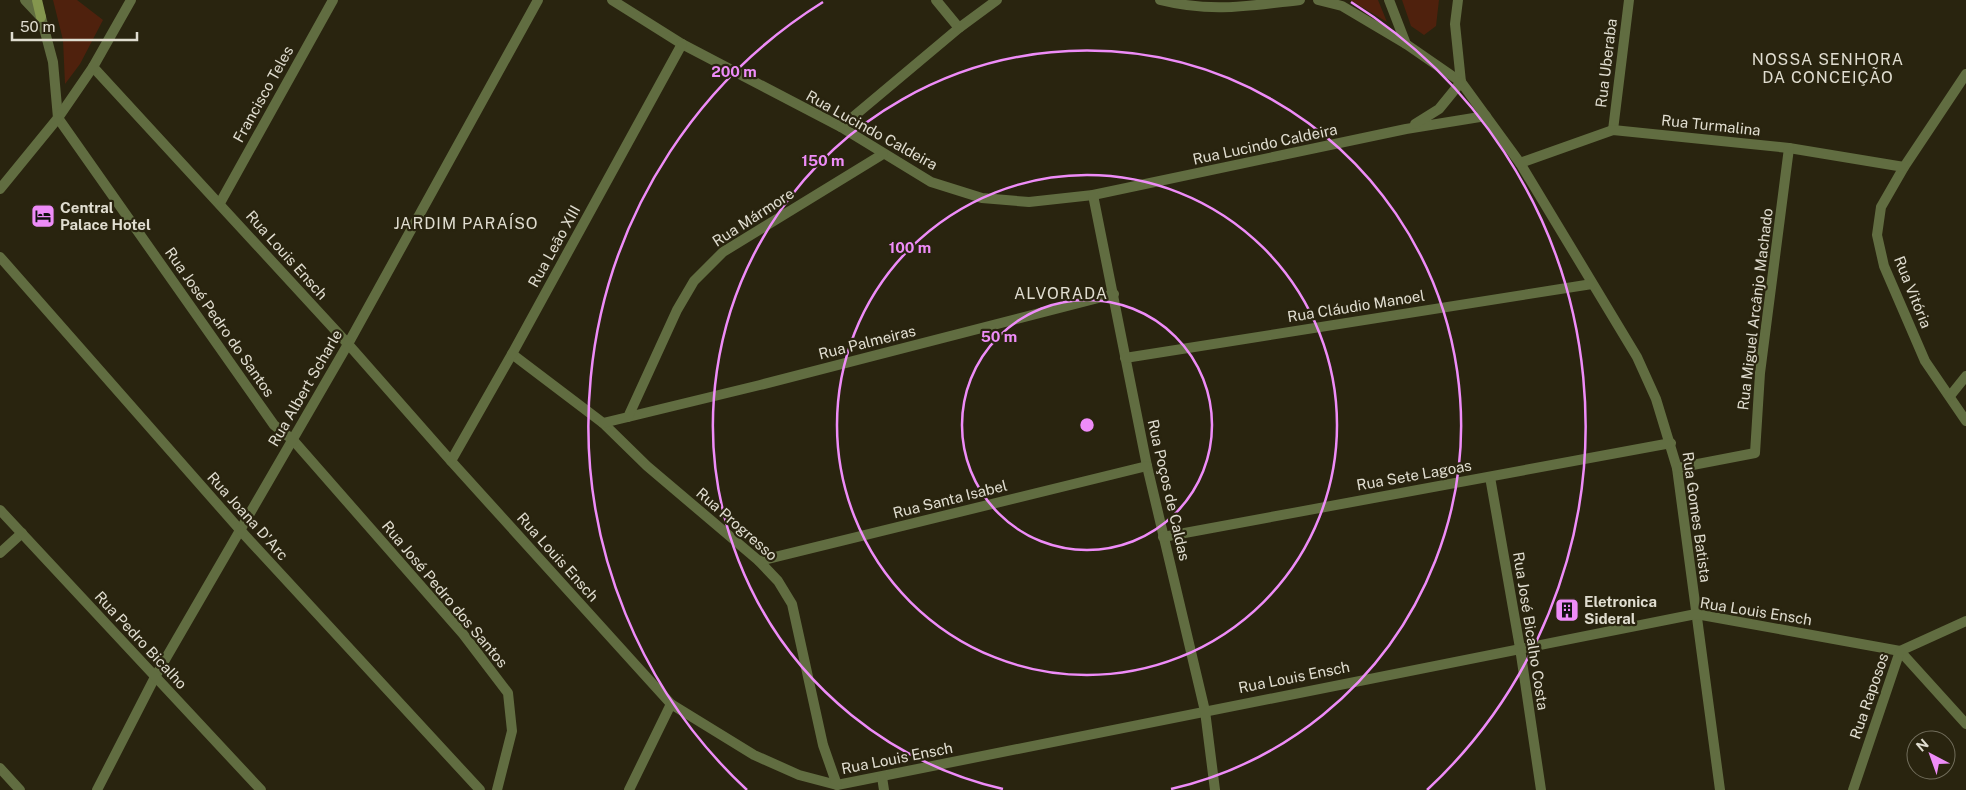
<svg xmlns="http://www.w3.org/2000/svg" width="1966" height="790" font-family="'Public Sans',sans-serif">
<style>
.green{fill:#4f210d}
.lines{fill:none;stroke-linecap:round;stroke-linejoin:round}
.minor{stroke:#616d41;stroke-width:10}
.tertiary{stroke:#616d41;stroke-width:10}
.secondary{stroke:#84964e;stroke-width:10}
.ring{fill:none;stroke:#ee8cf8;stroke-width:2.5}
.labels{text-anchor:middle;dominant-baseline:central;stroke-width:4.5;stroke-linejoin:round;paint-order:stroke}
.street-label{font-size:15px;fill:#e0ddd0;stroke:#29240f}
.poi-label{font-size:15px;font-weight:bold;fill:#e0ddd0;stroke:#29240f;text-anchor:start}
.neighbourhood-label{font-size:16px;letter-spacing:1px;fill:#e0ddd0;stroke:#29240f}
.centre{fill:#ee8cf8;stroke:#29240f;stroke-width:2.5}
.ring-label{font-size:15px;text-anchor:middle;font-weight:bold;fill:#ee8cf8;stroke:#29240f;stroke-width:4.5;stroke-linejoin:round;paint-order:stroke}
</style>
<rect width="100%" height="100%" fill="#29240f"/>
<!-- green -->
<g class="green">
<polygon points="53,0 77,0 103,20 80,64 65,84 63,40"/>
<polygon points="1350,0 1378,0 1387,22"/>
<polygon points="1402,0 1439,0 1436,26 1424,35 1411,26"/>
</g>
<g class="lines">
<!-- minor -->
<g class="minor">
<polyline points="612,0 682,44 841,127 931,182 982,198 1029,202 1093,195 1406,129 1486,116"/>
<polyline points="936,0 959,28"/>
<path d="M1160 0C1212 13 1248 6 1300 0"/>
<polyline points="1318,0 1342,6 1406,44 1461,82 1520,163 1637,357 1656,399 1677,468 1720,790"/>
<polyline points="1389,0 1406,44"/>
<polyline points="1458,0 1455,24 1461,82"/>
<polyline points="93,67 348,344 451,461 671,704 754,755 799,775 837,785 1696,614 1900,651"/>
<polyline points="1966,74 1904,167 1881,207 1877,235 1884,266 1925,361 1966,421"/>
<polyline points="58,118 274,425 293,440 463,634 508,693 512,731 497,790"/>
<polyline points="1415,124 1439,109 1461,82"/>
<polyline points="841,127 959,28 997,0"/>
<polyline points="1613,130 1629,0"/>
<polyline points="1520,163 1613,130 1789,148 1904,167"/>
<polyline points="1093,195 1147,466 1205,711 1215,790"/>
<polyline points="220,203 333,0"/>
<polyline points="512,354 603,423 647,466 759,561 778,581 792,604 823,745 837,785"/>
<polyline points="1125,358 1592,284"/>
<polyline points="1950,396 1966,376"/>
<polyline points="628,417 760,385 1114,294"/>
<polyline points="603,423 628,417 677,310 694,281 723,252 883,154"/>
<polyline points="451,461 512,354 682,44"/>
<polyline points="1677,468 1755,453 1760,373 1789,148"/>
<polyline points="1490,477 1520,648 1541,790"/>
<polyline points="1163,537 1671,443"/>
<polyline points="0,553 22,533"/>
<polyline points="759,561 1147,466"/>
<polyline points="1900,651 1966,724"/>
<polyline points="0,768 20,790"/>
<polyline points="882,777 884,790"/>
<polyline points="97,790 155,677 348,344 538,0"/>
<polyline points="629,790 671,704"/>
<polyline points="1853,790 1900,651 1966,621"/>
</g>
<!-- tertiary -->
<g class="tertiary">
<polyline points="25,0 41,17 53,62 58,118"/>
<polyline points="0,189 58,118 93,67 131,0"/>
<polyline points="0,257 241,531 480,790"/>
<polyline points="0,510 261,790"/>
</g>
<!-- secondary -->
<polyline class="secondary" points="37,0 41,17"/>
</g>
<!-- distance rings -->
<g class="ring">
<circle cx="1087" cy="425" r="125"/>
<circle cx="1087" cy="425" r="250"/>
<path d="M1003 789A374 374 0 1 1 1171 789"/>
<path d="M747 790A499 499 0 0 1 823 2M1351 2A499 499 0 0 1 1427 790"/>
</g>
<!-- icons -->
<defs>
<g id="hotel-square" transform="scale(1.25)"><rect x="-9" y="-9" width="18" height="18" rx="4" fill="#ee8cf8" stroke="#29240f"/><path d="M-6-4.5h1.5V1H6V5H4.5V3h-9V5H-6ZM-4 0a1.8 1.8 0 1 1 3.6 0ZM.5 0V-2.5h3Q6-2.5 6 0Z" fill="#111"/></g>
<g id="building-square" transform="scale(1.25)"><rect x="-9" y="-9" width="18" height="18" rx="4" fill="#ee8cf8" stroke="#29240f"/><path d="M-4-6H4V6H1V3H-1V6H-4ZM-2.5-4.3h1.7v1.8h-1.7ZM.8-4.3h1.7v1.8H.8ZM-2.5-1h1.7V.8h-1.7ZM.8-1h1.7V.8H.8Z" fill="#111"/></g>
</defs>
<g fill-rule="evenodd">
<use href="#hotel-square" x="43" y="216"/>
<use href="#building-square" x="1567" y="610"/>
</g>
<g class="labels">
<!-- street labels -->
<g class="street-label">
<text transform="translate(1606 63) rotate(-83)">Rua Uberaba</text>
<text transform="translate(263 94) rotate(-61)">Francisco Teles</text>
<text transform="translate(1711 125) rotate(6)">Rua Turmalina</text>
<text transform="translate(872 130) rotate(29)">Rua Lucindo Caldeira</text>
<text transform="translate(1265 144) rotate(-12)">Rua Lucindo Caldeira</text>
<text transform="translate(753 217) rotate(-33)">Rua Mármore</text>
<text transform="translate(554 246) rotate(-61)">Rua Leão XIII</text>
<text transform="translate(287 255) rotate(48)">Rua Louis Ensch</text>
<text transform="translate(1913 292) rotate(68)">Rua Vitória</text>
<text transform="translate(1356 306) rotate(-9)">Rua Cláudio Manoel</text>
<text transform="translate(1755 309) rotate(-83)">Rua Miguel Arcânjo Machado</text>
<text transform="translate(220 322) rotate(55)">Rua José Pedro do Santos</text>
<text transform="translate(867 342) rotate(-14)">Rua Palmeiras</text>
<text transform="translate(305 388) rotate(-60)">Rua Albert Scharle</text>
<text transform="translate(1414 475) rotate(-10)">Rua Sete Lagoas</text>
<text transform="translate(1169 490) rotate(77)">Rua Poços de Caldas</text>
<text transform="translate(950 499) rotate(-14)">Rua Santa Isabel</text>
<text transform="translate(248 516) rotate(48)">Rua Joana D'Arc</text>
<text transform="translate(1697 517) rotate(82)">Rua Gomes Batista</text>
<text transform="translate(737 524) rotate(41)">Rua Progresso</text>
<text transform="translate(558 557) rotate(48)">Rua Louis Ensch</text>
<text transform="translate(445 594) rotate(50)">Rua José Pedro dos Santos</text>
<text transform="translate(1756 611) rotate(9)">Rua Louis Ensch</text>
<text transform="translate(1531 631) rotate(81)">Rua José Bicalho Costa</text>
<text transform="translate(141 640) rotate(47)">Rua Pedro Bicalho</text>
<text transform="translate(1294 677) rotate(-11)">Rua Louis Ensch</text>
<text transform="translate(1869 696) rotate(-71)">Rua Raposos</text>
<text transform="translate(897 758) rotate(-11)">Rua Louis Ensch</text>
</g>
<!-- poi labels -->
<g class="poi-label">
<text x="60" y="207">Central<tspan x="60" dy="17">Palace Hotel</tspan></text>
<text x="1584" y="601">Eletronica<tspan x="1584" dy="17">Sideral</tspan></text>
</g>
<!-- neighbourhood labels -->
<g class="neighbourhood-label">
<text x="1828" y="59">NOSSA SENHORA<tspan x="1828" dy="18">DA CONCEIÇÃO</tspan></text>
<text x="466" y="223">JARDIM PARAÍSO</text>
<text x="1061" y="293">ALVORADA</text>
</g>
</g>
<circle cx="1087" cy="425" r="8" class="centre"/>
<g class="ring-label">
<text x="734" y="77">200 m</text>
<text x="823" y="166">150 m</text>
<text x="910" y="253">100 m</text>
<text x="999" y="342">50 m</text>
</g>
<!-- north arrow -->
<g transform="translate(1931 755) rotate(319)"><circle r="24" fill="#29240f" stroke="#726e5c"/>
<path d="M0-4L9 19L0 12L-9 19Z" fill="#ee8cf8"/>
<text y="-8" font-size="14" font-weight="bold" text-anchor="middle" fill="#e0ddd0">N</text>
</g>
<!-- scale -->
<path d="M12 32v8h125v-8" fill="none" stroke="#e0ddd0" stroke-width="2.5"/>
<text x="20" y="32" font-size="15" fill="#e0ddd0" stroke="#29240f" stroke-width="4" paint-order="stroke">50 m</text>
</svg>
